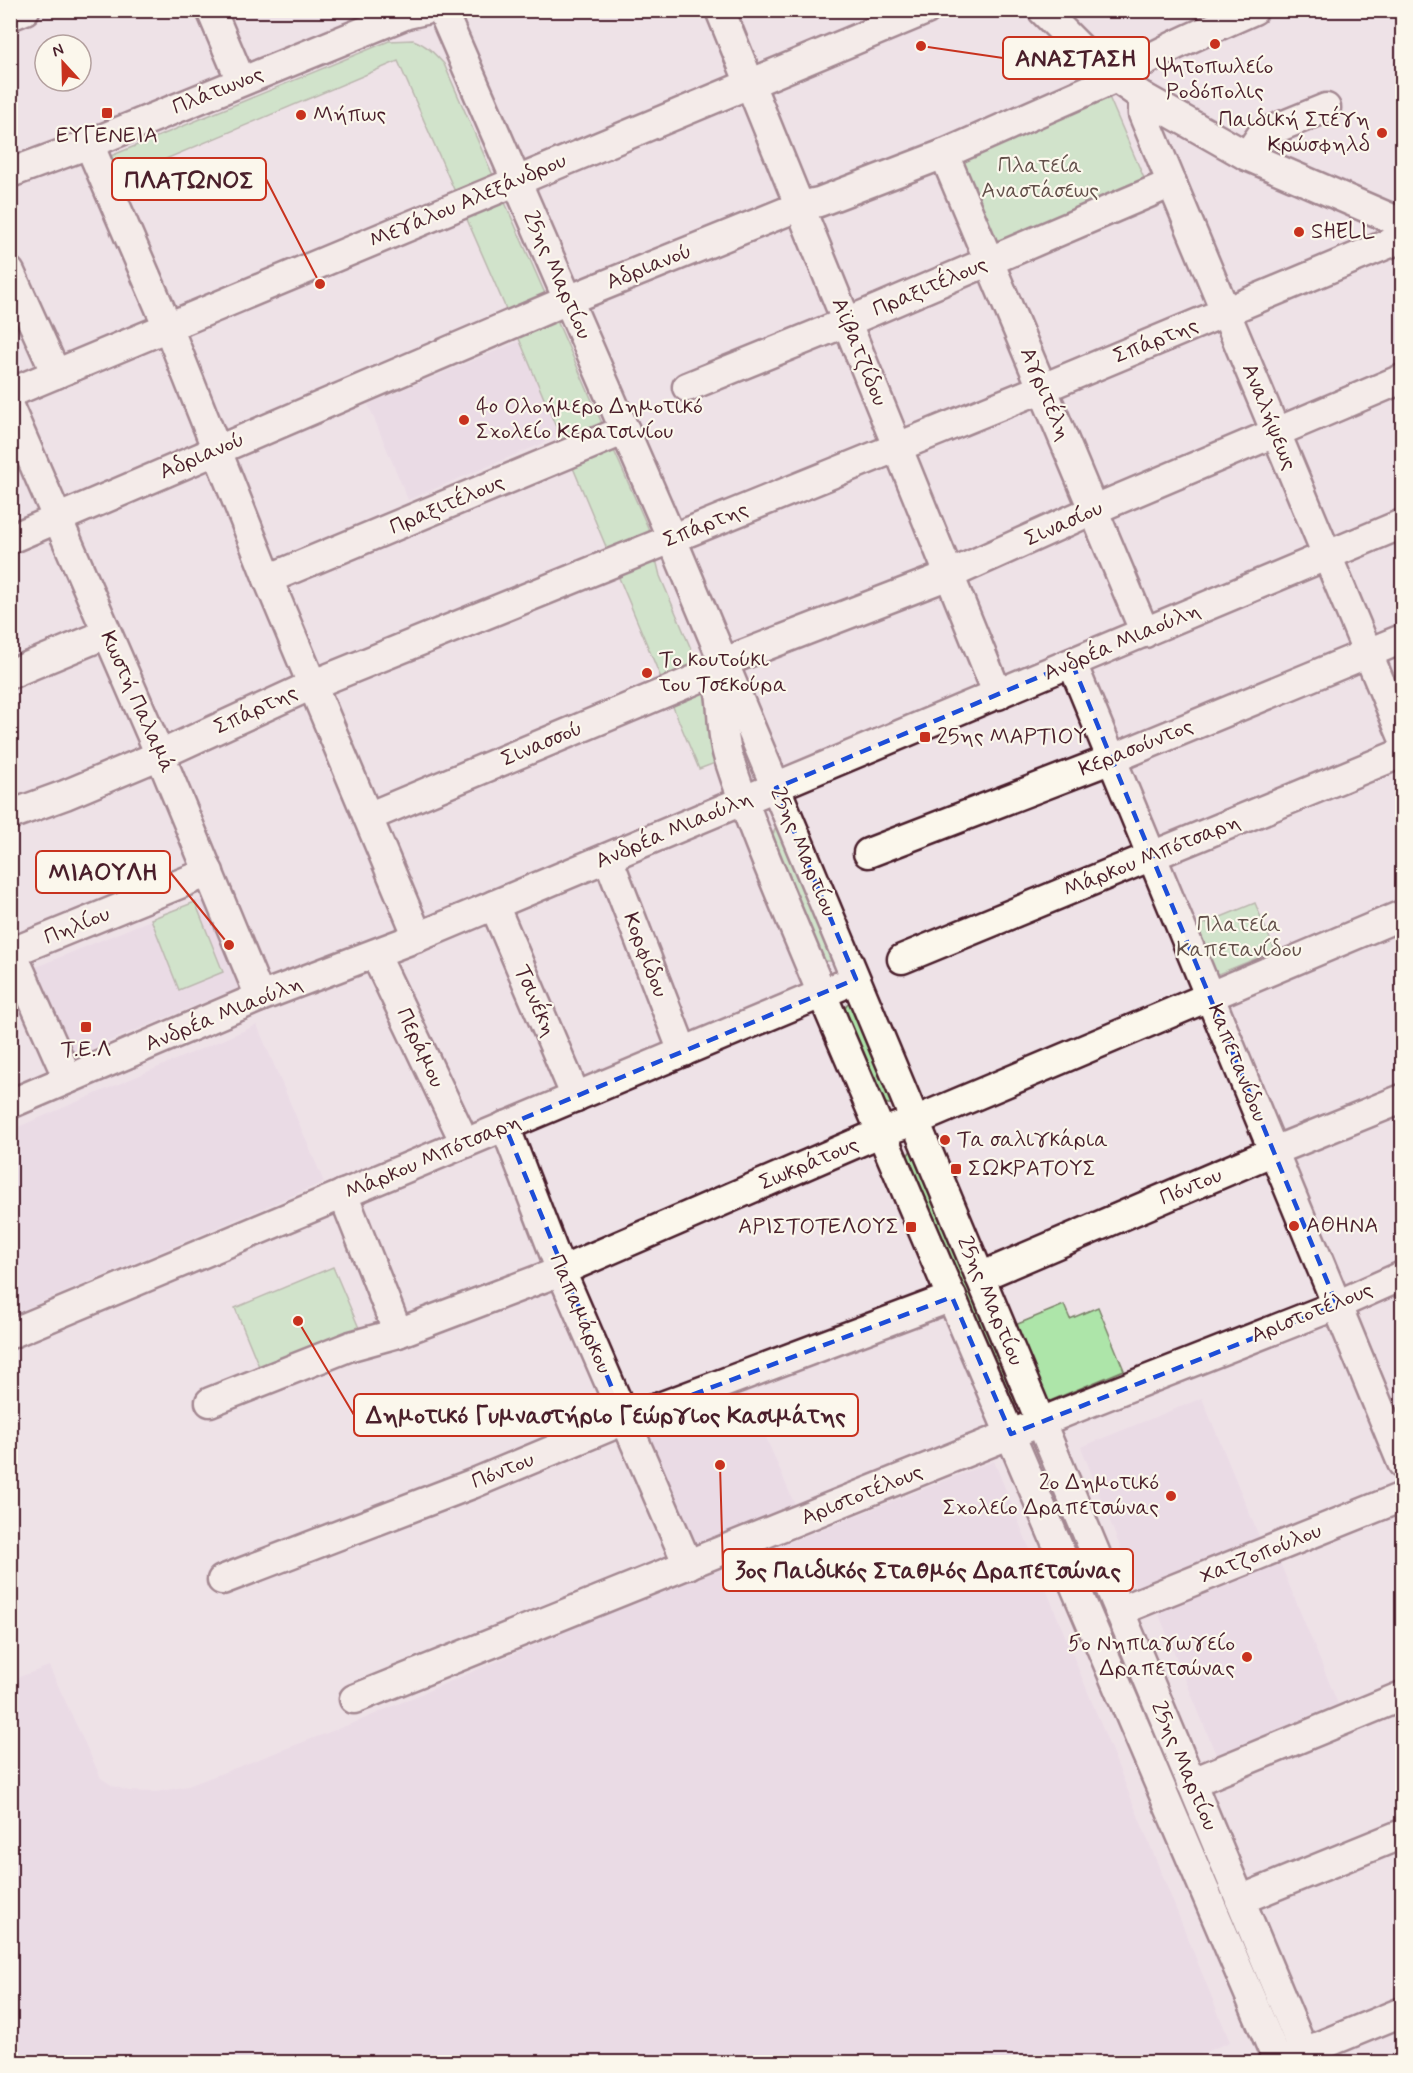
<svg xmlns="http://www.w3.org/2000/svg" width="1413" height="2073" font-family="Mynerve,sans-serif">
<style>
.built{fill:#e5d3e3}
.green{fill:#ade5a9;stroke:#7c826a;stroke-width:1.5}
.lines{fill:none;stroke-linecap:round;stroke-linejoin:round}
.minor-casing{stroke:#4a1f2b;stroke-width:33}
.minor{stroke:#fbf7ec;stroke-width:28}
.marked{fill:none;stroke:#1d4ed8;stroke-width:4.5;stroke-dasharray:12 8;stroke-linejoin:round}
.poi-dot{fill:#c8321e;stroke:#fbf7ec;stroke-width:2}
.labels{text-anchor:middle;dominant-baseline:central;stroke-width:4.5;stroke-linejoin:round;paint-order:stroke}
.poi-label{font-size:22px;fill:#4a1f2b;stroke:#fbf7ec;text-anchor:start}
.street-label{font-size:22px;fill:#4a1f2b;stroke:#fbf7ec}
.park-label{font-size:22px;fill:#63504a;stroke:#fbf7ec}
.leader{fill:none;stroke:#c8321e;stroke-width:2}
.callout-dot{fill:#c8321e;stroke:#fbf7ec;stroke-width:2}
.callout{fill:#fbf7ec;stroke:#c8321e;stroke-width:2}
.callout-label{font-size:24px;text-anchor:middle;font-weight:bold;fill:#4a1f2b}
</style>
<rect width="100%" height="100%" fill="#eee2e7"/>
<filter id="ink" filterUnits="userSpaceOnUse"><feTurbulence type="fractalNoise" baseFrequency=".0167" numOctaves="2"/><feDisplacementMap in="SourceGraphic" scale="12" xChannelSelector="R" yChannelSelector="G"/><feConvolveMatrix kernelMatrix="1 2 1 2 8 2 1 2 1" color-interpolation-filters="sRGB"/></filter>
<g filter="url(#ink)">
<!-- built -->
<g class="built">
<polygon points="520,341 560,436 408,500 368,404"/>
<polygon points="204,898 241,987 68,1058 31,969"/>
<polygon points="257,1025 324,1182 11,1315 11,1130"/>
<polygon points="745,1388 797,1510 690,1553 640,1430"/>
<polygon points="1202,1398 1263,1546 1139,1596 1081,1447"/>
<polygon points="994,1461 1230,2042 1183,2061 1163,2062 11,2062 11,1680 49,1666 101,1778 113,1786 129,1791 156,1792 188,1786 361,1720 585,1623"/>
<polygon points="1279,1560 1338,1704 1216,1755 1157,1610"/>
</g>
<!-- green -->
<g class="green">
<path d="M413 40C427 45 434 53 444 64L649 530 660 576 694 656 705 698 715 763 699 769 520 341 398 61 116 180 106 158 389 41Z"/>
<polygon points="1109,97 1147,185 992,252 954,164"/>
<polygon points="783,827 833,961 825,961 821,957 772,837 775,829"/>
<polygon points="195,902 223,972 179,990 151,919"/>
<polygon points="1255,903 1275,951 1213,976 1194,928"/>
<polygon points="852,1001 893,1104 888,1104 883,1102 844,1011 847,1004"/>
<polygon points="912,1148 1019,1406 1011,1403 907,1157"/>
<polygon points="333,1267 362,1335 263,1376 235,1308"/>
<polygon points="1064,1305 1070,1319 1098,1307 1124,1370 1045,1403 1013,1326"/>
</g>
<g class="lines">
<!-- minor casing -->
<g class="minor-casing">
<g id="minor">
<polyline points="211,10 241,81"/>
<polyline points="442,10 672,539 1308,2062"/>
<polyline points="720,10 998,695"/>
<polyline points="1042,10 1080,48 1116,78 1143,97 1247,156 1402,223"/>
<polyline points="10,16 25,10"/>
<polyline points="1143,97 1143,114 1402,735"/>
<polyline points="89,144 168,327 268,579 418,937"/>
<polyline points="944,154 1145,633"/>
<polyline points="1247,156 1262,134 1326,108"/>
<polyline points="10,173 89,144 407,14 425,10"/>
<polyline points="10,272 56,374"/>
<polyline points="687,387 847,322 1172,183"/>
<polyline points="10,393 926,10"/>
<polyline points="10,409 160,755 260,997"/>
<path d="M10 539 568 300 800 206 819 202 944 154 1116 78C1159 50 1207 31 1254 10"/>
<polyline points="268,579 625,430"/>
<polyline points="724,662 949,575 1093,510 1402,379"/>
<polyline points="1072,663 1402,1463"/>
<path d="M715 668C725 697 719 729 729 759 755 839 790 916 822 994L1278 2062"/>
<polyline points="10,674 106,634"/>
<polyline points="10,815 65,795 160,755 314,684 1043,388 1402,238"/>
<polyline points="368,817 716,671"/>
<polyline points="868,853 1112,759 1402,639"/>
<polyline points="608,858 683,1052"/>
<polyline points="494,905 576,1097"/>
<polyline points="10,948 68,1079"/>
<polyline points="10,953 209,872"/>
<polyline points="375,954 465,1143"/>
<polyline points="902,959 1402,753"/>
<polyline points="10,1104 260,997 418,937 1402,524"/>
<polyline points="505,1126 561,1271 688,1565"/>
<polyline points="343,1194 398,1333"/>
<polyline points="980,1277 1274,1151 1402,1099"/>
<polyline points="10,1334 840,986"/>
<polyline points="210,1402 351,1346 398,1333 561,1271 882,1132 915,1121 1402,915"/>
<polyline points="222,1580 472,1484 625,1420 952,1297"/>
<polyline points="1119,1611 1402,1497"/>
<polyline points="354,1699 1088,1403 1337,1305 1402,1276"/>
<polyline points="1191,1783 1402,1696"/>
<polyline points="1240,1900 1402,1834"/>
<polyline points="1285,2060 1402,2012"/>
</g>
</g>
<!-- minor -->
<use href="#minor" class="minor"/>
</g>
</g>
<!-- marked area -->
<path d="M0 0H1413V2073H0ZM1072 663 1337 1305 1011 1434 952 1297 625 1420 505 1126 856 979 776 788Z" fill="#eee2e7" fill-opacity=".55" fill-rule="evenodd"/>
<path class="marked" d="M1072 663 1337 1305 1011 1434 952 1297 625 1420 505 1126 856 979 776 788Z"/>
<!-- markers -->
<g class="poi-dot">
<circle cx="1215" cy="44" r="6"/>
<rect x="101" y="107" width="12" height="12" rx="3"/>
<circle cx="301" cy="115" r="6"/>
<circle cx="1382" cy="133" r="6"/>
<circle cx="1299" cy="232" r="6"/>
<circle cx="464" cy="420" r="6"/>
<circle cx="647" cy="673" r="6"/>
<rect x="919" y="731" width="12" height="12" rx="3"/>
<rect x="80" y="1021" width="12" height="12" rx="3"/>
<circle cx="945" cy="1140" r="6"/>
<rect x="950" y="1163" width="12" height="12" rx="3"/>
<circle cx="1294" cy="1226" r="6"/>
<rect x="905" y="1221" width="12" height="12" rx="3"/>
<circle cx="1171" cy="1496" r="6"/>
<circle cx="1247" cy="1657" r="6"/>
</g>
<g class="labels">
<!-- poi labels -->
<g class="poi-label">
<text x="1215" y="67" text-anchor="middle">Ψητοπωλείο<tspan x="1215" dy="25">Ροδόπολις</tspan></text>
<text x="313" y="115">Μήπως</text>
<text x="1370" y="120" text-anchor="end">Παιδική Στέγη<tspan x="1370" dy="25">Κρώσφηλδ</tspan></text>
<text x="107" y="136" text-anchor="middle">ΕΥΓΕΝΕΙΑ</text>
<text x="1311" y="232">SHELL</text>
<text x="476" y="407">4o Ολοήμερο Δημοτικό<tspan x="476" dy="25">Σχολείο Κερατσινίου</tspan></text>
<text x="659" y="660">Το κουτούκι<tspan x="659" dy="25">του Τσεκούρα</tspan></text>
<text x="937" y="737">25ης ΜΑΡΤΙΟΥ</text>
<text x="86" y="1050" text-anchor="middle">Τ.Ε.Λ</text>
<text x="957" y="1140">Τα σαλιγκάρια</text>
<text x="968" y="1169">ΣΩΚΡΑΤΟΥΣ</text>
<text x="1306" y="1226">ΑΘΗΝΑ</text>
<text x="899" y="1227" text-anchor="end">ΑΡΙΣΤΟΤΕΛΟΥΣ</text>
<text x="1159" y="1483" text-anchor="end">2ο Δημοτικό<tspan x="1159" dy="25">Σχολείο Δραπετσώνας</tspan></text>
<text x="1235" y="1644" text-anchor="end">5ο Νηπιαγωγείο<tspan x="1235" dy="25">Δραπετσώνας</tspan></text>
</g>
<!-- street labels -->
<g class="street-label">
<text transform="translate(218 91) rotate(-22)">Πλάτωνος</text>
<text transform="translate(468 201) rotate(-23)">Μεγάλου Αλεξάνδρου</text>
<text transform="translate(649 267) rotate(-22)">Αδριανού</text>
<text transform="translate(557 275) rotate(66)">25ης Μαρτίου</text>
<text transform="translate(930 287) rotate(-23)">Πραξιτέλους</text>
<text transform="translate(1156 341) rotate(-22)">Σπάρτης</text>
<text transform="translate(859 352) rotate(68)">Αϊβατζίδου</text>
<text transform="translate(1045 394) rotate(67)">Αγριτέλη</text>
<text transform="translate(1269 417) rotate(68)">Αναλήψεως</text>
<text transform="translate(202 456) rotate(-23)">Αδριανού</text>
<text transform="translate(447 505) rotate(-23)">Πραξιτέλους</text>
<text transform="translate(1064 524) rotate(-24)">Σινασίου</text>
<text transform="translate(706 525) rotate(-22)">Σπάρτης</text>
<text transform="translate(1122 642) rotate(-23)">Ανδρέα Μιαούλη</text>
<text transform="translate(137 702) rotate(66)">Κωστή Παλαμά</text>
<text transform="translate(256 710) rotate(-25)">Σπάρτης</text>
<text transform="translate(542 744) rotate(-23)">Σινασσού</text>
<text transform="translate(1136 748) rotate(-22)">Κερασούντος</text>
<text transform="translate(674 830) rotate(-23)">Ανδρέα Μιαούλη</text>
<text transform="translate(803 852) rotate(67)">25ης Μαρτίου</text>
<text transform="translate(1152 856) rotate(-22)">Μάρκου Μπότσαρη</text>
<text transform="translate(77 926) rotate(-22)">Πηλίου</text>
<text transform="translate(645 955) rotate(69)">Κορφίδου</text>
<text transform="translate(535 1001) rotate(67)">Τσινέκη</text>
<text transform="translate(224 1014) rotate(-22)">Ανδρέα Μιαούλη</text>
<text transform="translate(420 1048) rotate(65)">Περάμου</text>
<text transform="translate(1237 1063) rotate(68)">Καπετανίδου</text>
<text transform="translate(433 1157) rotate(-23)">Μάρκου Μπότσαρη</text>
<text transform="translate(809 1164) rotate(-23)">Σωκράτους</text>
<text transform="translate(1191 1187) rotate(-23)">Πόντου</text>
<text transform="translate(990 1301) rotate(67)">25ης Μαρτίου</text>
<text transform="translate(1312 1313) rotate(-22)">Αριστοτέλους</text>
<text transform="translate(580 1314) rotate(67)">Παπαμάρκου</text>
<text transform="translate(503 1471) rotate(-22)">Πόντου</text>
<text transform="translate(862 1495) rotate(-22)">Αριστοτέλους</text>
<text transform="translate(1261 1554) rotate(-22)">Χατζοπούλου</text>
<text transform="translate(1184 1766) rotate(67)">25ης Μαρτίου</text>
</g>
<!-- park labels -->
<g class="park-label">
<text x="1040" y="166">Πλατεία<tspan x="1040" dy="25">Αναστάσεως</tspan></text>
<text x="1239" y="925">Πλατεία<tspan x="1239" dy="25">Καπετανίδου</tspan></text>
</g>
</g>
<!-- callouts -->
<path class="leader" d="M921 46L1003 58M320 284L266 179M229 945L170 872M298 1321L354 1415M720 1465L723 1570"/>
<g class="callout-dot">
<circle cx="921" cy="46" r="6"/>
<circle cx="320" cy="284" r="6"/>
<circle cx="229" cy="945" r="6"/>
<circle cx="298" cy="1321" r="6"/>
<circle cx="720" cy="1465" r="6"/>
</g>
<g class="callout">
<rect x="1003" y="37" width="146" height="42" rx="6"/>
<rect x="112" y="158" width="154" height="42" rx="6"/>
<rect x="36" y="851" width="134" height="42" rx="6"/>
<rect x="354" y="1394" width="504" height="42" rx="6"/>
<rect x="723" y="1549" width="410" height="42" rx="6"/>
</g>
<g class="callout-label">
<text x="1076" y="66">ΑΝΑΣΤΑΣΗ</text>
<text x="189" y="188">ΠΛΑΤΩΝΟΣ</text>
<text x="103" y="880">ΜΙΑΟΥΛΗ</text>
<text x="606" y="1423">Δημοτικό Γυμναστήριο Γεώργιος Κασιμάτης</text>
<text x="928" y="1578">3ος Παιδικός Σταθμός Δραπετσώνας</text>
</g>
<!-- margin -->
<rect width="1413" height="2073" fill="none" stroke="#fbf7ec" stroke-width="36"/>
<rect x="18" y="18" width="1377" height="2037" fill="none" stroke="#4a1f2b" stroke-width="2" filter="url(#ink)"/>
<!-- north arrow -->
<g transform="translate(63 63) rotate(338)"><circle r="28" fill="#fbf7ec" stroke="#b4a19f" stroke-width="1.5"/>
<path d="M0-4.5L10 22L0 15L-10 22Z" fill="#c8321e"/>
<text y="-9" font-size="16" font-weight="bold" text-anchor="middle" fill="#4a1f2b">N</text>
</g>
</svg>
